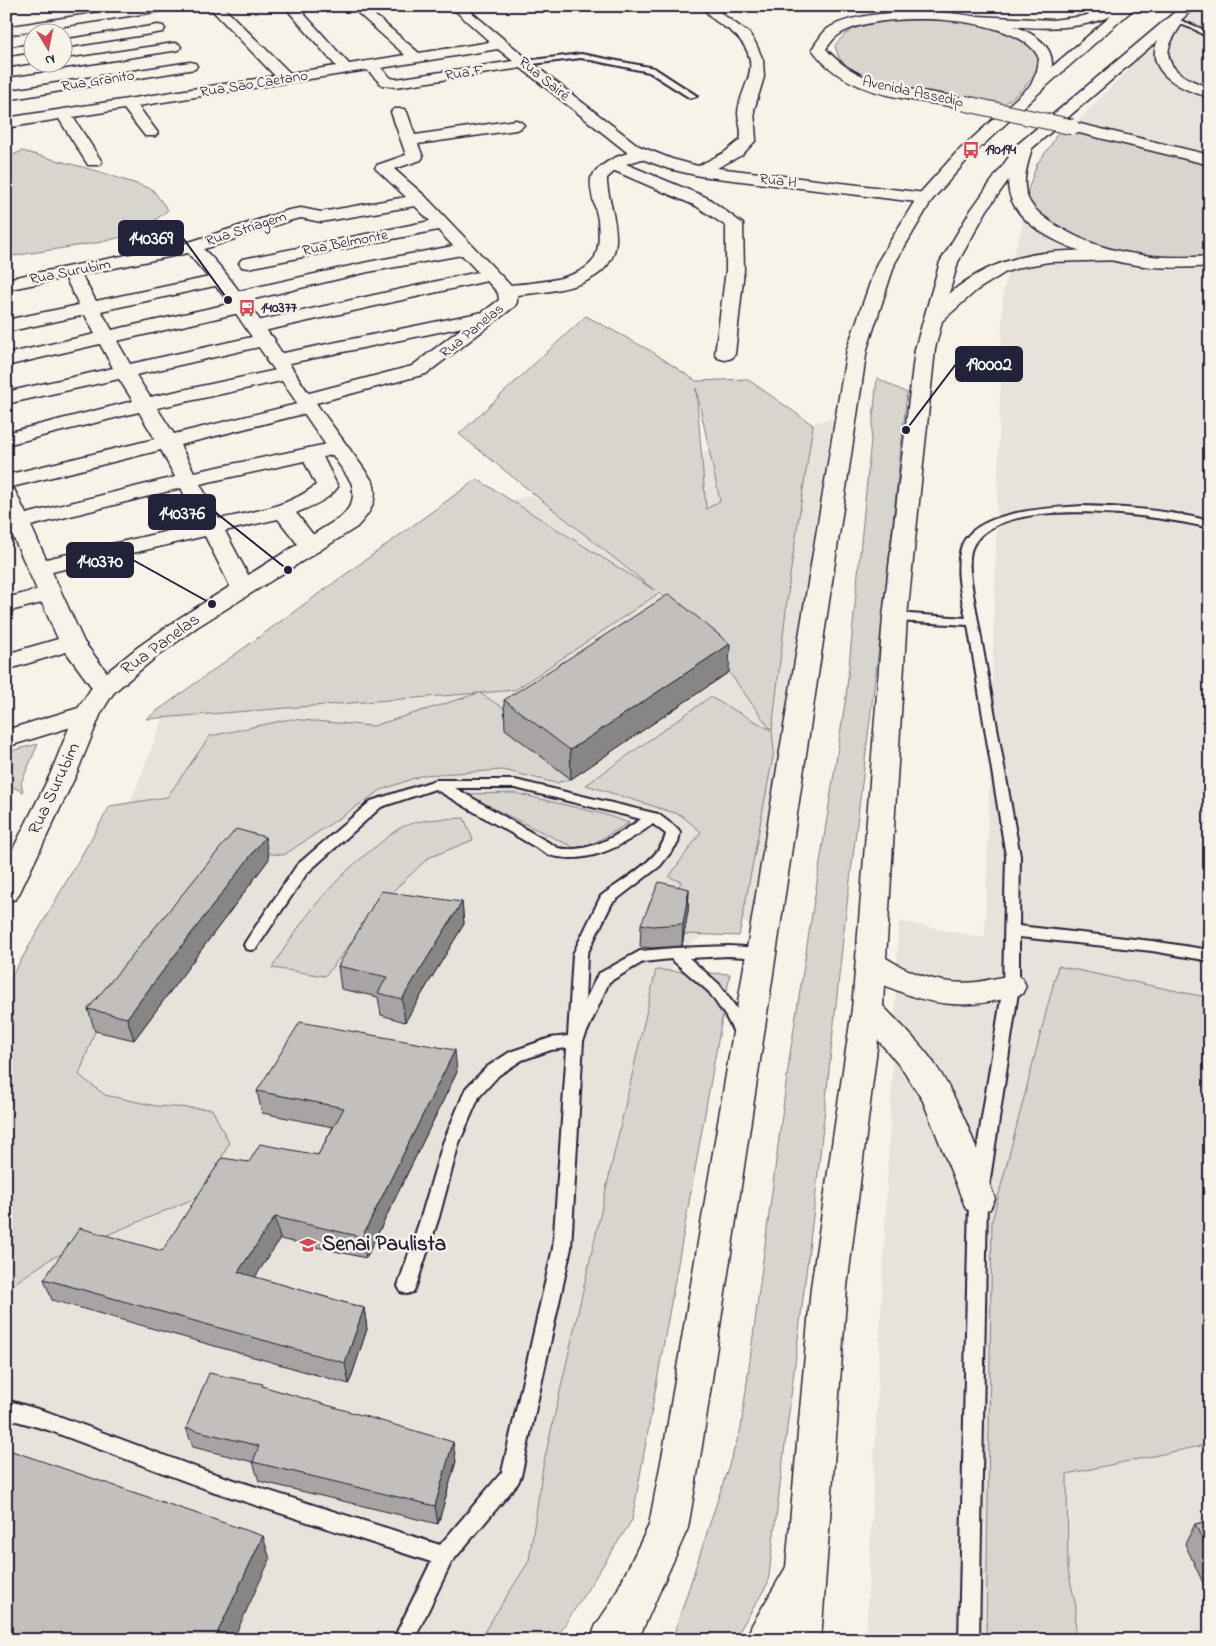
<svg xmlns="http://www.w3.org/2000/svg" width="1216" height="1646" font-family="'Indie Flower',sans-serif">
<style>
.built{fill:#e7e3db}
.green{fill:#d8d5cf;stroke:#7d7c85;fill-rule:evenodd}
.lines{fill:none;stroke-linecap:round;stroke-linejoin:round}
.lane-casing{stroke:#22223b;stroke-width:4}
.street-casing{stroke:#22223b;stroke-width:3}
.secondary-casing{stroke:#22223b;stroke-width:3}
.highway-casing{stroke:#22223b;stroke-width:3}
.lane{fill:#f7f3e8;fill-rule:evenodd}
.street{fill:#f7f3e8;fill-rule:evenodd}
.secondary{fill:#f7f3e8;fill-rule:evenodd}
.highway{fill:#f7f3e8;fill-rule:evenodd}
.secondary-bridge-casing{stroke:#22223b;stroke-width:17;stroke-linecap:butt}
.secondary-bridge{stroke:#f7f3e8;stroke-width:15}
.wall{fill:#a7a4a3;stroke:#22223b}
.shaded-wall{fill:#888684;stroke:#22223b}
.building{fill:#c2bfbd;stroke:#22223b}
.labels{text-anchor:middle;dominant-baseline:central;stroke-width:5;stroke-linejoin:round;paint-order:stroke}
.far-street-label{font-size:15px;fill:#22223b;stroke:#f7f3e8}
.far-poi-label{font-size:15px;font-weight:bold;fill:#22223b;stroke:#f7f3e8;text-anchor:start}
.street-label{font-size:18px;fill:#22223b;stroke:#f7f3e8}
.near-poi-label{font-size:21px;font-weight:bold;fill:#22223b;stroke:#f7f3e8;text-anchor:start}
.leader{fill:none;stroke:#22223b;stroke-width:2}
.callout-dot{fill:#22223b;stroke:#f7f3e8;stroke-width:2}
.callout{fill:#22223b;stroke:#22223b;stroke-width:2}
.callout-label{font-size:19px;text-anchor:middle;font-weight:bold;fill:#fff}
</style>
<rect width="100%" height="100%" fill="#f7f3e8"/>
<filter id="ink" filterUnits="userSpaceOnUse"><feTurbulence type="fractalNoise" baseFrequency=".02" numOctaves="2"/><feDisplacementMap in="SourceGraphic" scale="10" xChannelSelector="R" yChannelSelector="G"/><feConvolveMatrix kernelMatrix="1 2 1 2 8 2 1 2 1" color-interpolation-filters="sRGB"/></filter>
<g filter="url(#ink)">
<!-- built -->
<g class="built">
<polygon points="1191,6 1210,6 1210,1640 866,1640 899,921 985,938 1003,291 1043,156"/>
<polygon points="833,418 753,926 730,916 724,924 674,953 672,971 529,1561 479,1640 6,1640 6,1014 102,874 170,701 459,514"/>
</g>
<!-- green -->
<g class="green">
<path d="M954 18 996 26 1016 36 1040 55C1037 81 1019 92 1000 107L900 86 868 77 849 68 839 58 835 46C858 10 917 19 954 18Z"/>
<polygon points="1061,127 1210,164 1210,258 1148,259 1094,244 1057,228 1032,210 1026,196 1037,164 1051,145"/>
<polygon points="22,151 97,171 152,189 168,210 140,232 102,242 6,257 6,158"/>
<path d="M586 316 651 351 696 381 747 379 813 425 790 575 772 731 774 751 739 936 684 934 659 905 682 882 669 877 701 832 681 815 586 785 710 697 771 730 729 672 716 638 659 593 515 690 480 693 520 719 506 729 571 779 556 783 503 770 423 775 381 790 284 855 240 851 95 1031 79 1075 105 1095 156 1106 212 1109 229 1143 203 1195 52 1258 6 1289V986L110 806 167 797 210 736 290 719 373 726 479 693 146 719 477 479 654 590 459 434ZM696 388 720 501 706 509Z"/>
<polygon points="877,378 907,393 881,631 845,920 816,1192 768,1583 734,1640 669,1640 675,1631 741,1428 790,1054 846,697"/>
<polygon points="38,744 21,783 23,792 11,786 6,788 6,752"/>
<polygon points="515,793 603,814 629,823 594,843 575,848 463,794"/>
<path d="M464 818 473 840 428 858 391 893 325 976 272 968C302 919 332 879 379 844 385 839 393 832 400 828 420 818 443 819 464 818Z"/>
<polygon points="1058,966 1210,998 1210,1444 1067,1474 1068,1570 1076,1607 1075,1640 986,1640 992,1221"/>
<polygon points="656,970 730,974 632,1520 555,1640 479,1640 529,1561 543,1466"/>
</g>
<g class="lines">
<!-- lane casing -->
<g class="lane-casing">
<g id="lane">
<polygon points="1177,19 1200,28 1210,34 1210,39 1196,30 1175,22 1175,20"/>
<polygon points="1210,46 1210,54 1206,52 1206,48"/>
<polygon points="581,54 654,68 697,96 690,98 649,72 581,58 525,65 521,63 525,61"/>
<path d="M1082 506C1125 507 1168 510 1210 521V528C1161 516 1005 493 974 544 966 557 971 579 973 593L1020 856 1019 926 1152 941 1210 950V961L1152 951 1019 937V986L987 1199 979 1640H959L969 1199 1003 986 1006 856 968 625 895 621 889 617 895 613 966 618C961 595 954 568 962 545 977 510 1050 508 1082 506Z"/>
<path d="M436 780H515L658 814 678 829 680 832 678 843 660 866 612 903 587 954 585 1001 598 974 640 951 674 948 729 946 762 948 767 949 769 953 767 957 762 958 729 956 689 958 719 984 737 1009 752 1036 750 1040 744 1042 738 1040 726 1017 709 992 671 959 643 962 609 982 583 1041 571 1248 521 1476 518 1483 451 1563 414 1640H393L431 1562 206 1489 48 1430 6 1418V1400L48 1412 206 1471 440 1545 502 1472 553 1248 567 1048 551 1050 522 1060 499 1075 479 1097 459 1143 439 1217 416 1286 413 1292 407 1294 401 1292 398 1286 421 1217 443 1143 466 1088 487 1067 510 1052 550 1038 568 1036 573 954 599 900 601 896C621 881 661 859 666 834L653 824C623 846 587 866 549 855L435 789 381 807 307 873 256 949 251 950 246 949 244 945 246 941 297 865 371 801ZM455 788H515L641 819C617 836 588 854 558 848Z"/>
</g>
</g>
<!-- street casing -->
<g class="street-casing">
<g id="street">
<polygon points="140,6 174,6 168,10 6,35 6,27"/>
<path d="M208 6H222L290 73 336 66 284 6H297L349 64 405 55 350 6H364L419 53 490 42 450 6H464L552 79 639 146 672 159 698 166 725 152 740 140C743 130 738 122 738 113 739 87 764 69 740 40 728 25 713 25 703 6H717L722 14 749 33 756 44 763 60 764 77 754 110 756 140 742 155 717 168 925 193 931 194 933 198 931 202 925 203 700 176 669 169 642 159 626 164 708 198 743 224 744 270 735 354 732 358 725 360 718 358 715 354 726 270V226L696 206 615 171 607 178V183C609 202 617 221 616 241 613 288 553 291 517 295V302L515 306 426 374 316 403 318 407 315 411 180 445 194 472 337 442 344 444 348 448 344 452 323 457 338 487C328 501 311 506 296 513L322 546 319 551 311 553 303 551 278 519 225 531 255 588 251 593 243 595 235 593 231 588 205 536 52 572 84 642 118 687 114 693 105 695 96 693 66 652 6 670V654L58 639 42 603 6 612V598L37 590 7 523 6 475 155 439 139 412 6 445V433L133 401 119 379 6 404V392L113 368 100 344 6 366V354L95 334 85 315 6 332V320L79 305 63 273 66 269 72 268 78 269 96 301 219 275 225 276 228 280 225 284 219 285 101 311 112 330 233 303 228 302 226 298 228 294 235 292 368 262 453 246 438 230 248 268 242 267 239 263 242 259 248 258 430 221 415 206 321 222 301 218 292 220 198 251 192 252 186 251 183 247 186 243 289 210 301 208 321 212 406 197 375 168 377 165 406 155 391 112 394 109H404L407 112 415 135 516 120 521 122 524 125 521 128 516 130 418 144 423 157 421 160 394 169 425 196 510 285C532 283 582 280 594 259 600 247 599 233 598 220 596 207 589 192 591 178 599 165 613 157 628 153L521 68 396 87 382 85 367 70 138 106 158 133 155 136H145L124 109 73 117 102 162 100 165H88L59 119 6 128V118L275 76ZM498 49 513 61 396 79 391 78 381 68ZM462 255 478 272 248 323 246 327 248 331 255 333 487 281 498 293 499 300 483 312 269 356 266 360 269 364 276 366 463 327 412 366 298 396 295 400 297 404 174 434 157 408 286 380 293 378 296 374 293 370 286 368 150 397 136 375 272 344 275 340 272 336 265 334 130 364 117 341 248 311 250 307 248 303 242 302 368 272ZM161 450 175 477 26 514 14 489 8 488ZM304 461 316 485C289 507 252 512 219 519L200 484ZM181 488 199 524 46 559 31 526Z"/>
<polygon points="158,25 163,26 165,29 163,32 62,48 62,40"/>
<polygon points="174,43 179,44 181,47 179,50 6,77 6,69 46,62 62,62 62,60"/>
<polygon points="32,44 32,52 6,56 6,48"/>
<polygon points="190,62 195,63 197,66 195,69 6,100 6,91"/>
<polygon points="88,705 97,707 101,713 97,719 6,747 6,730"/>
</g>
</g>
<!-- secondary casing -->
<g class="secondary-casing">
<g id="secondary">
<path d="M929 11C968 14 1087 25 1042 90H1032L1030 87 1037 71 1039 59C1023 13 868 8 836 37 832 40 829 45 826 49 864 92 919 87 969 100L972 103 969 106 964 108C911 99 845 97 812 49 816 43 821 35 826 30 848 13 902 12 929 11Z"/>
<polygon points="1072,122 1210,155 1210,165 1067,130 1064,127 1067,124"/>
<path d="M1024 142 1030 144 1032 147C1029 162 1021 180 1027 196 1032 210 1046 219 1059 227 1105 255 1157 260 1210 256V266C1185 268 1161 269 1137 265 1098 260 1019 237 1009 192 1006 177 1013 161 1016 147L1018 144Z"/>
<path d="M192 242C217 248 291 368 310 395 331 424 353 453 373 482 379 501 369 514 357 527L197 627 156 657 114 692 101 713 76 775 20 892 16 899 6 902V863L50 775 75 713 96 681 138 647 181 617 341 517C352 506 356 497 351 482L224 296 188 253 6 290V279Z"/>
</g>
</g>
<!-- highway casing -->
<g class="highway-casing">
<g id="highway">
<path d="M1112 6H1137L1042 90 968 159 932 200 895 263 867 349 702 1446 688 1528 642 1631 636 1640H590L596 1625 612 1601 649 1525 664 1446 847 349 877 263 919 194 956 153 1032 84 1111 16C1071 33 1025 28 983 23L978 22 976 19 978 16 1052 20 1084 16Z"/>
<path d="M1182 6H1196L1180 21 1182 23C1178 31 1171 39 1169 48 1164 71 1192 81 1210 88V97C1184 91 1143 73 1158 40L1030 150 987 210 958 262 949 294C999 251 1053 249 1116 251L1122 252 1125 256 1122 260 1049 262 1021 267 1006 272 977 290 942 321 935 349 907 617 886 958C913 975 944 986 977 982 994 980 1005 973 1022 978L1026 986 1022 994C969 1010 934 1008 884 985L883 1006C900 1024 919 1042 934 1063 962 1104 978 1152 995 1199L990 1209 978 1213 966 1209 923 1101 904 1071 878 1040 847 1287 821 1640H746L752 1625 786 1567 811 1287 852 1009 883 617 915 349 940 262 971 210 1018 144Z"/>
</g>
</g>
<!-- lane -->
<use href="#lane" class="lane"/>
<!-- street -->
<use href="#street" class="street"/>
<!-- secondary -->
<use href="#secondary" class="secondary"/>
<!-- highway -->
<use href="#highway" class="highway"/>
<!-- secondary-bridge casing -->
<g class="secondary-bridge-casing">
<polyline id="secondary-bridge" points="964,103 1072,127"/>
</g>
<!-- secondary-bridge -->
<use href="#secondary-bridge" class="secondary-bridge"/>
</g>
<!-- wall -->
<g class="wall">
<polygon points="729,672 571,779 505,729 504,700"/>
<polygon points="269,859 134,1040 95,1031 88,1009"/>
<polygon points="689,889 688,911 682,946 652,948 640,947 641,924"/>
<polygon points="462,902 464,924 405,1022 381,1015 378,997 341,989 338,966"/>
<polygon points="457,1072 366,1258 280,1239 255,1277 364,1308 367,1329 349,1384 52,1300 44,1279 162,1251 249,1162 318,1155 333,1127 262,1113 257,1091"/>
<polygon points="264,1387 456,1461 438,1524 259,1481 253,1462 193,1447 186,1428"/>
<polygon points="1210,1521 1210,1598 1185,1544 1195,1524"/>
</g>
<!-- shaded-wall -->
<g class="shaded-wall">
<polygon points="730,644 729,672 571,779 570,750"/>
<polygon points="265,837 269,859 134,1040 127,1018"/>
<polygon points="689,889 688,911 682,946 683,924"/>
<polygon points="462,902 464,924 405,1022 402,999"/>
<polygon points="455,1050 457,1072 366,1258 362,1237"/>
<polygon points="275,1217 280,1239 244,1294 238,1272"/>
<polygon points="364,1308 367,1329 349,1384 345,1363"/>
<polygon points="453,1442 456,1461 438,1524 435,1506"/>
<polygon points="263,1536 270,1559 233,1640 214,1640"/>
</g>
<!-- building -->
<g class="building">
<polygon points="669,594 730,644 570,750 504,700"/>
<polygon points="236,829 265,837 127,1018 88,1009"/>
<polygon points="659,882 689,889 683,924 652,926 641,924"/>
<polygon points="381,891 462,902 402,999 378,993 387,977 338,966"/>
<polygon points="300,1022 455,1050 362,1237 275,1217 238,1272 364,1308 345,1363 44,1279 80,1228 162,1251 222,1158 249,1162 260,1144 318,1155 344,1108 257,1091"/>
<polygon points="209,1373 263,1384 262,1386 453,1442 435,1506 253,1462 259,1446 186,1428"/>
<polygon points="6,1449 263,1536 214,1640 6,1640"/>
<polygon points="1210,1521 1210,1556 1195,1524"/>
</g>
</g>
<!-- icons -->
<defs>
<g id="bus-bare" transform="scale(1.35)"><path d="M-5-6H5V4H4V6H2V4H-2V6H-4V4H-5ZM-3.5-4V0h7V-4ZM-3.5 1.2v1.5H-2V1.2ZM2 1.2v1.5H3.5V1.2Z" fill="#d1495b" stroke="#f7f3e8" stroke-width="2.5" paint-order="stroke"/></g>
<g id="university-bare" transform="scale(1.35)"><path d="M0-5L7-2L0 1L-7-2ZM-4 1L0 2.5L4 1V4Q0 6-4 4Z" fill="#d1495b" stroke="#f7f3e8" stroke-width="2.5" paint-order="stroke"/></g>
</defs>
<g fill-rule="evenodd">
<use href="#bus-bare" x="971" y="150"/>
<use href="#bus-bare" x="247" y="308"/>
<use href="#university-bare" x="308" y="1245"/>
</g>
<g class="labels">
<!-- far-street labels -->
<g class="far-street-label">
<text transform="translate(464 73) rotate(-9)">Rua F</text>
<text transform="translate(544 79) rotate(39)">Rua Sairé</text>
<text transform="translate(98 81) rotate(-9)">Rua Granito</text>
<text transform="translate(254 84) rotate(-9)">Rua São Caetano</text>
<text transform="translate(913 92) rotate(12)">Avenida Assedip</text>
<text transform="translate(778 181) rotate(7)">Rua H</text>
<text transform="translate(246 229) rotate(-18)">Rua Striagem</text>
<text transform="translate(345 243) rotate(-11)">Rua Belmonte</text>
<text transform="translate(70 272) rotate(-11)">Rua Surubim</text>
<text transform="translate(472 331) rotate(-39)">Rua Panelas</text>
</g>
<!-- far-poi labels -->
<g class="far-poi-label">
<text x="985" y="150">190194</text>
<text x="261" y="308">140377</text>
</g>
<!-- street labels -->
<g class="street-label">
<text transform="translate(161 645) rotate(-36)">Rua Panelas</text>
<text transform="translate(55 789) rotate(-65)">Rua Surubim</text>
</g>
<!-- near-poi labels -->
<g class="near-poi-label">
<text x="322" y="1245">Senai Paulista</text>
</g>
</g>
<!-- callouts -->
<path class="leader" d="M228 300L183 238M906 430L956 364M288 570L215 512M212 604L133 560"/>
<g class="callout-dot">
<circle cx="228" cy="300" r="5"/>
<circle cx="906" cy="430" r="5"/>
<circle cx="288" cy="570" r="5"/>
<circle cx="212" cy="604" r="5"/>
</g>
<g class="callout">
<rect x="119" y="221" width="64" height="34" rx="5"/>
<rect x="956" y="347" width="66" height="34" rx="5"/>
<rect x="149" y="495" width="66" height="34" rx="5"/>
<rect x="67" y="543" width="66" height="34" rx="5"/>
</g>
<g class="callout-label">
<text x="151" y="244">140369</text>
<text x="989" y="370">190002</text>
<text x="182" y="519">140376</text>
<text x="100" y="567">140370</text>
</g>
<!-- margin -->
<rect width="1216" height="1646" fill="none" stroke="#f7f3e8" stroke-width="25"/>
<rect x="12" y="12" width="1191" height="1621" fill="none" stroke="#22223b" stroke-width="2" filter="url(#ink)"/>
<!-- north arrow -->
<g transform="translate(48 48) rotate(170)"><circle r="24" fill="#f7f3e8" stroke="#a29fa3"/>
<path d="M0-4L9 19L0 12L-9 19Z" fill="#d1495b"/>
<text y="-8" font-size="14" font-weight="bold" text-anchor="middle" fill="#22223b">N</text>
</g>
</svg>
